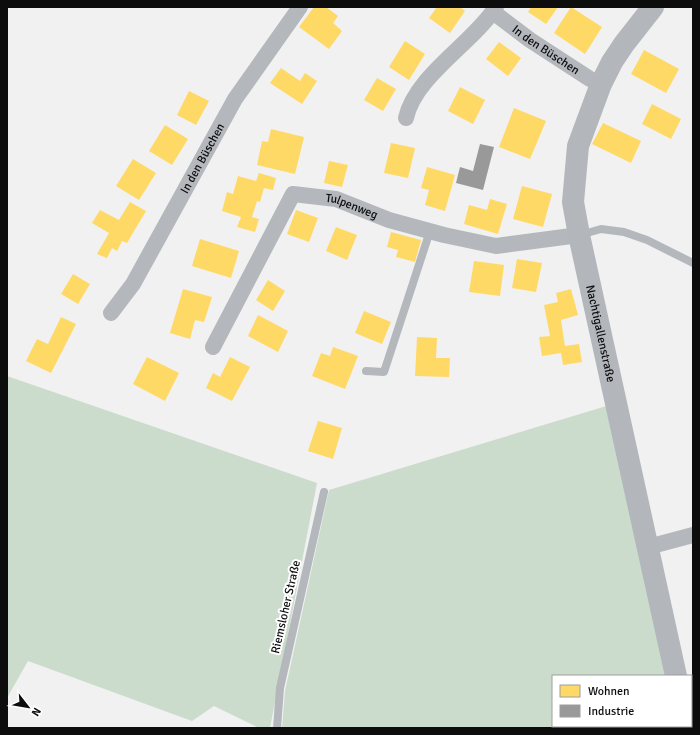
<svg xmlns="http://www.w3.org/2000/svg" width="700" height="735" font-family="Signika,sans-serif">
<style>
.green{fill:#cbdccc}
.homes{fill:#ffd966}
.industry{fill:#999}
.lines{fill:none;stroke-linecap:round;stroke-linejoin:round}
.lane{stroke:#b4b8bd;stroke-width:8}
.street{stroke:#b4b8bd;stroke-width:16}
.secondary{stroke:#b3b7bc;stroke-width:22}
.labels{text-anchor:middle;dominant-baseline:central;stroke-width:4;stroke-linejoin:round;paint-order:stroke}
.street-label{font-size:12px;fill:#0d0d0e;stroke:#fff}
</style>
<rect width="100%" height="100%" fill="#f1f1f2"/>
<!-- green -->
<g class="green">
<polygon points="7,376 317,483 270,728 259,728 214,706 192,721 28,661 7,698"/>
<polygon points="613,404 666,676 553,676 553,726 675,726 676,728 282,728 285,691 329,490"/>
</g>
<!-- homes -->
<g class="homes">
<polygon points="314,7 326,7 338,16 333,23 342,31 329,49 299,27"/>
<polygon points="437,7 460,7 465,11 450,33 429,18"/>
<polygon points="531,7 558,7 546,24 528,12"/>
<polygon points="571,7 602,27 585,54 554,33"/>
<polygon points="405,41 425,54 409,80 389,67"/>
<polygon points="499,42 521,58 508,76 486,59"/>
<polygon points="644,50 679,69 666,93 631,74"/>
<polygon points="281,68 300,81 305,73 317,81 302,104 270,83"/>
<polygon points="377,78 396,89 383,111 364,100"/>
<polygon points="460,87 485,100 473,124 448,111"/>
<polygon points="189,91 209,101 196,125 177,115"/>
<polygon points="652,104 681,119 671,139 642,124"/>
<polygon points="514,108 546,121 530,159 499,147"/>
<polygon points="603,123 641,141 631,163 592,144"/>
<polygon points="165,125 188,139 172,165 149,151"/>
<polygon points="271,129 304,137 295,174 257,165 262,141 268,142"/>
<polygon points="391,143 415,148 408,178 384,173"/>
<polygon points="133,159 156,173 139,200 116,186"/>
<polygon points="329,161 348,165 342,187 324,183"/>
<polygon points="427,167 455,175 445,211 425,205 429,190 421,188"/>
<polygon points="259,173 276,178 273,190 264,188 260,202 257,201 252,217 259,219 255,232 237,227 241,217 222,211 227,192 233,194 238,176 256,181"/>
<polygon points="522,186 552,194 543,227 513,219"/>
<polygon points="490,199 507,204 498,234 464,224 469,205 487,210"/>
<polygon points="130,202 146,211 127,243 122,241 117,251 112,248 107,258 97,254 109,233 92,223 100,210 119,220"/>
<polygon points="296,210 318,218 309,242 287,234"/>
<polygon points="336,227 357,235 347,260 326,251"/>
<polygon points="391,232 421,240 415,262 396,257 398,250 387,247"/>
<polygon points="200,239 239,251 231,278 192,266"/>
<polygon points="517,259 542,263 536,292 512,288"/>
<polygon points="474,261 504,265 500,296 469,292"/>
<polygon points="73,274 90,284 78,304 61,294"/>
<polygon points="268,280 285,291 273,311 256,300"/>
<polygon points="183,289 212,297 204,322 195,320 190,339 170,333"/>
<polygon points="571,289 578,315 561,320 565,346 579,344 582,362 563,365 561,353 542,356 539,337 550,336 544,305 558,302 556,293"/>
<polygon points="364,311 391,322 382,344 355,333"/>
<polygon points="258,315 288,331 278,352 248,336"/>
<polygon points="61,317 76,324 51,373 26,361 37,339 48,344"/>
<polygon points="417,337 437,338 436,358 450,358 449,377 415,376"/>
<polygon points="333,347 358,356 345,389 312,376 321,353 330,356"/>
<polygon points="147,357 179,373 165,401 133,384"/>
<polygon points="230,357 250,367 232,401 206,388 213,373 220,377"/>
<polygon points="318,421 342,428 333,459 308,451"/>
</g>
<!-- industry -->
<polygon class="industry" points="480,144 494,147 483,190 456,183 460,167 473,171"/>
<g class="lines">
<!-- lane -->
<g class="lane">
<polyline points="580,235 601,229 624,232 647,240 693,263"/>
<polyline points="366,371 384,372 430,231"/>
<polyline points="277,728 280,688 324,492"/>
</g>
<!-- street -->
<g class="street">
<path id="s1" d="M493 12 530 40 590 79 601 84"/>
<path d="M406 118C415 76 473 43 496 7"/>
<path id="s2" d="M111 313 133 284 235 99 300 7"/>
<path id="s3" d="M213 347 293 194 336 199 389 220 444 235 496 246 579 235"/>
<polyline points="648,547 693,535"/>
</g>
<!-- secondary -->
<g class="secondary">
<path id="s4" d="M653 7 624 44 612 62 601 84 578 146 573 202 579 235 676 676"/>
<polyline points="687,726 688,728"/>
</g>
</g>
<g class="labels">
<!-- street labels -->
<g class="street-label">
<text stroke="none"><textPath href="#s1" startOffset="65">In den Büschen</textPath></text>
<text stroke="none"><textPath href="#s2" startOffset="180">In den Büschen</textPath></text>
<text stroke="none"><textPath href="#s3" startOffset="233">Tulpenweg</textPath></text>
<text stroke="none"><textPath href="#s4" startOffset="350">Nachtigallenstraße</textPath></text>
<text transform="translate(286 607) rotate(-77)">Riemsloher Straße</text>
</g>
</g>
<!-- border -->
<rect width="700" height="735" fill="none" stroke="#0d0d0e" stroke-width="16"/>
<!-- legend -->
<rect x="552" y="675" width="140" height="52" fill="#ffffff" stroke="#9e9e9f"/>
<rect x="560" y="685" width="20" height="12" fill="#ffd966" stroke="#9e9e9f"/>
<text x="588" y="695" font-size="12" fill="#0d0d0e">Wohnen</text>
<rect x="560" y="705" width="20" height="12" fill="#999999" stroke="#9e9e9f"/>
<text x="588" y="715" font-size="12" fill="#0d0d0e">Industrie</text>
<!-- north arrow -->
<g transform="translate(28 707) rotate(121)" stroke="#ffffff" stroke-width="3" paint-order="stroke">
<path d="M0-3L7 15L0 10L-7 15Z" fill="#0d0d0e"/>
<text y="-6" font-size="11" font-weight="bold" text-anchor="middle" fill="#0d0d0e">N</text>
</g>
</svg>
